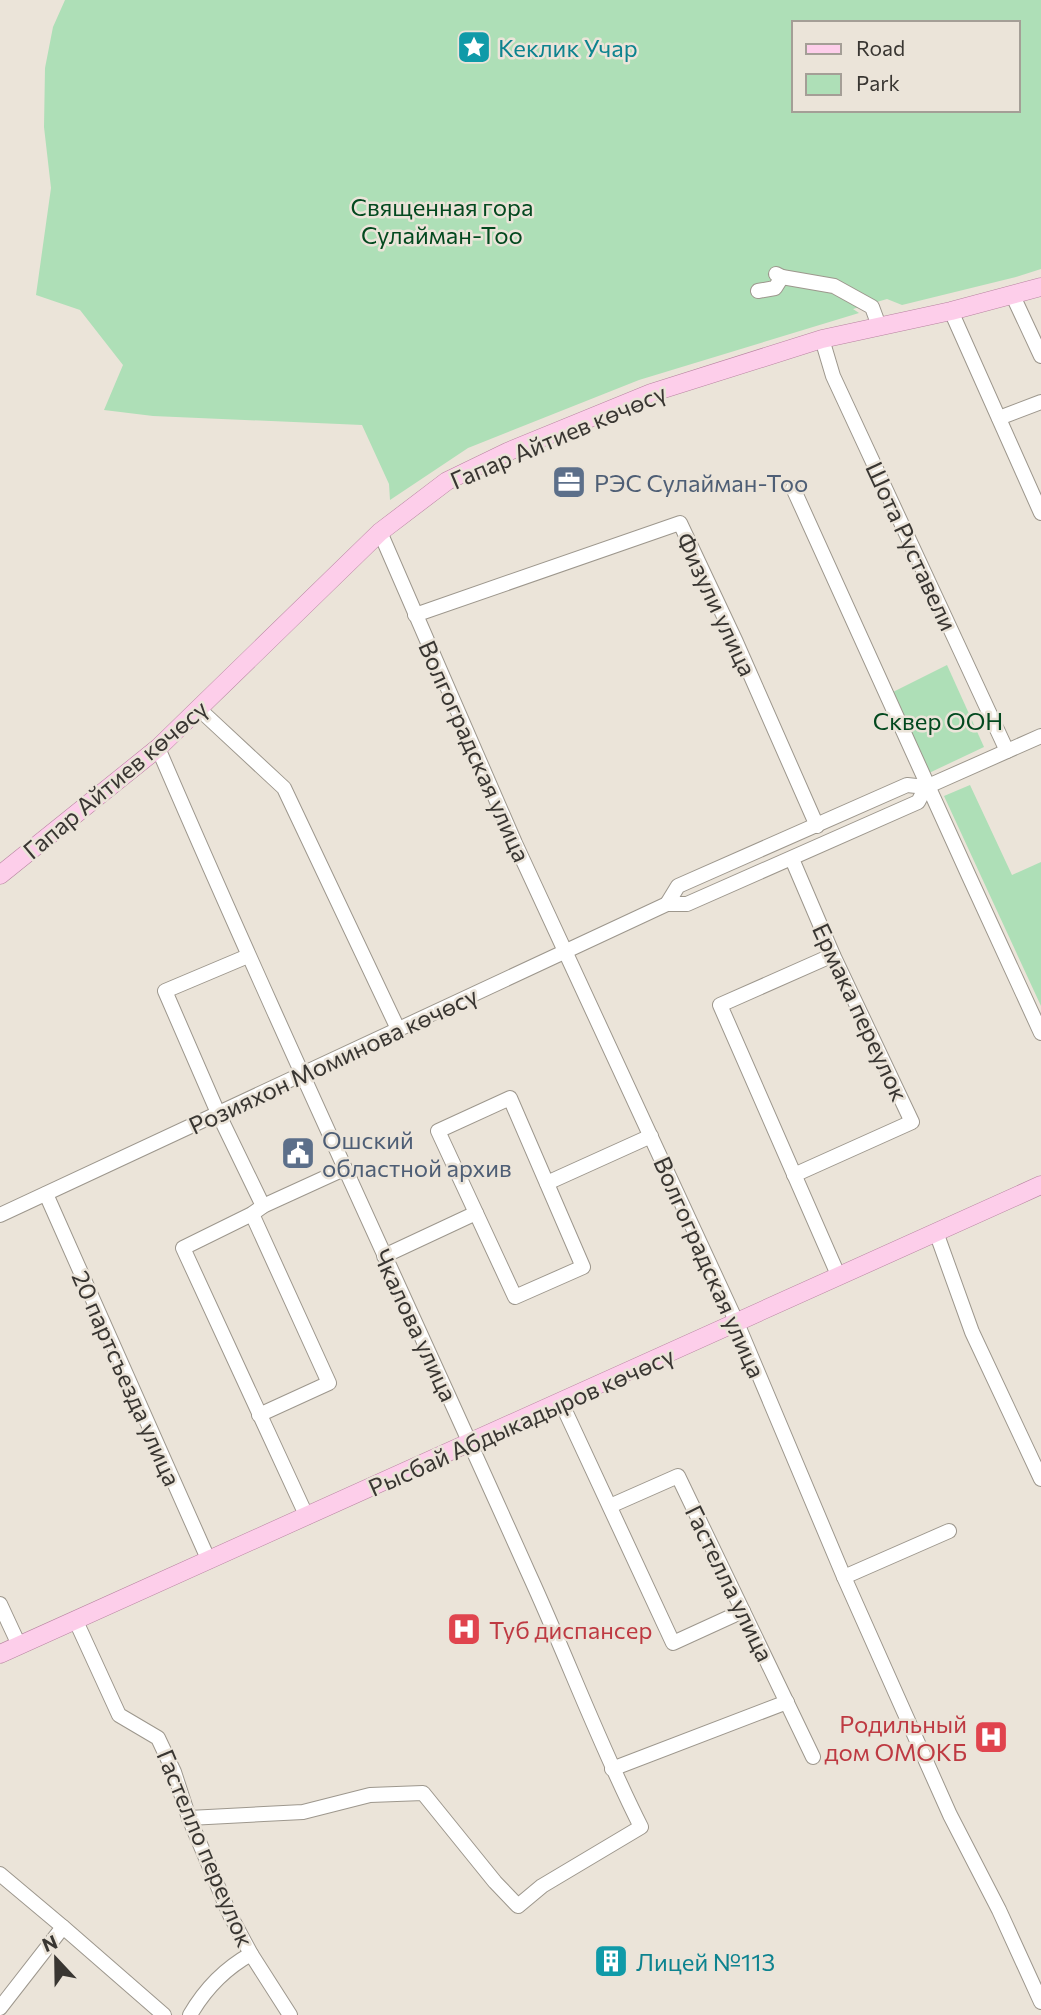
<svg xmlns="http://www.w3.org/2000/svg" width="1041" height="2015" font-family="Commissioner,sans-serif">
<style>
.green{fill:#aedfb7;fill-rule:evenodd}
.lines{fill:none;stroke-linecap:round;stroke-linejoin:round}
.minor-casing{stroke:#9d978d;stroke-width:16}
.major-casing{stroke:#b783a0;stroke-width:19}
.minor{stroke:#fff;stroke-width:14}
.major{stroke:#fdceea;stroke-width:18}
.labels{text-anchor:middle;dominant-baseline:central;stroke-width:5;stroke-linejoin:round;paint-order:stroke}
.culture-label{font-size:24px;fill:#0d838f;stroke:#ebe4d9;text-anchor:start}
.park-label{font-size:24px;fill:#03491f;stroke:#ebe4d9}
.street-label{font-size:24px;fill:#393632;stroke:#ebe4d9}
.service-label{font-size:24px;fill:#4e5e75;stroke:#ebe4d9;text-anchor:start}
.health-label{font-size:24px;fill:#be3a42;stroke:#ebe4d9;text-anchor:start}
</style>
<rect width="100%" height="100%" fill="#ebe4d9"/>
<!-- green -->
<g class="green">
<path d="M65 0H1041V269L1016 277 902 305 887 299 853 309 859 313 639 380 468 448 390 500 389 484 362 425 153 416 104 410 123 365 80 310 36 295 51 188 44 127 45 68 53 27ZM794 23H1018V110H794Z"/>
<polygon points="947,665 984,747 929,773 893,692"/>
<polygon points="970,785 1012,875 1041,862 1041,1006 944,796"/>
</g>
<g class="lines">
<!-- minor casing -->
<g class="minor-casing">
<g id="minor">
<polyline points="776,274 782,277 834,286 872,307 879,326"/>
<polyline points="758,291 775,288 782,277"/>
<polyline points="1013,296 1041,356"/>
<polyline points="951,311 1041,513"/>
<polyline points="822,339 833,376 1007,751"/>
<polyline points="999,418 1041,402"/>
<path d="M793 488C876 670 957 852 1041 1033"/>
<polyline points="380,532 515,843 737,1323 844,1577 950,1815 999,1910 1041,2002"/>
<polyline points="415,615 680,523 736,642 817,826"/>
<polyline points="199,709 284,788 398,1029"/>
<path d="M158 748C277 1025 405 1297 528 1572 567 1657 599 1744 641 1827L542 1886 518 1906 495 1882 423 1793 370 1795 303 1812 189 1818"/>
<polyline points="792,859 833,955 912,1122 794,1175"/>
<polyline points="667,904 678,886 907,785 926,787 1041,736"/>
<polyline points="833,955 720,1005 839,1277"/>
<polyline points="248,956 165,991 218,1113 263,1206"/>
<polygon points="510,1098 583,1267 515,1297 438,1131"/>
<polyline points="547,1183 651,1136"/>
<polyline points="46,1194 209,1561"/>
<polyline points="252,1214 329,1383 259,1415"/>
<polyline points="0,1215 667,904 687,904 918,802 926,787"/>
<polyline points="936,1232 972,1332 1041,1479"/>
<polyline points="384,1256 476,1213"/>
<polyline points="561,1402 673,1643 743,1611"/>
<polyline points="610,1506 678,1476 813,1757"/>
<polyline points="307,1517 183,1248 252,1214 263,1206 344,1169"/>
<polyline points="844,1577 949,1531"/>
<polyline points="0,1604 19,1645"/>
<polyline points="75,1619 119,1715 158,1738 174,1772 189,1818 230,1915 251,1954 290,2015"/>
<polyline points="612,1769 787,1702"/>
<polyline points="0,1874 63,1927"/>
<polyline points="0,2008 63,1927 164,2015"/>
<path d="M190 2015C205 1989 224 1969 251 1954"/>
</g>
</g>
<!-- major casing -->
<g class="major-casing">
<g id="major">
<polyline points="0,875 158,748 380,532 447,481 507,452 651,393 822,339 951,311 1041,287"/>
<polyline points="0,1654 1041,1185"/>
</g>
</g>
<!-- minor -->
<use href="#minor" class="minor"/>
<!-- major -->
<use href="#major" class="major"/>
</g>
<!-- icons -->
<defs>
<g id="sight-square" transform="scale(1.75)"><rect x="-9" y="-9" width="18" height="18" rx="4" fill="#0f9aa8" stroke="#ebe4d9"/><path d="M0-6L1.8-2.2L6-1.7L2.9 1.2L3.7 5.4L0 3.3L-3.7 5.4L-2.9 1.2L-6-1.7L-1.8-2.2Z" fill="#fff"/></g>
<g id="office-square" transform="scale(1.75)"><rect x="-9" y="-9" width="18" height="18" rx="4" fill="#5c6f8a" stroke="#ebe4d9"/><path d="M-6-3h4V-5.5h4V-3h4V5H-6ZM-1-4.5V-3h2v-1.5ZM-6 0V1H6V0Z" fill="#fff"/></g>
<g id="civic-square" transform="scale(1.75)"><rect x="-9" y="-9" width="18" height="18" rx="4" fill="#5c6f8a" stroke="#ebe4d9"/><path d="M-.6-6.5H3V-4.5H.6V-3L4-1V1h2V6H-6V1h2V-1L-.6-3ZM-1.2 2.5V6h2.4V2.5Z" fill="#fff"/></g>
<g id="hospital-square" transform="scale(1.75)"><rect x="-9" y="-9" width="18" height="18" rx="4" fill="#e0444e" stroke="#ebe4d9"/><path d="M-5-5h3v3.5h4V-5h3V5h-3V1.5h-4V5h-3Z" fill="#fff"/></g>
<g id="building-square" transform="scale(1.75)"><rect x="-9" y="-9" width="18" height="18" rx="4" fill="#0f9aa8" stroke="#ebe4d9"/><path d="M-4-6H4V6H1V3H-1V6H-4ZM-2.5-4.3h1.7v1.8h-1.7ZM.8-4.3h1.7v1.8H.8ZM-2.5-1h1.7V.8h-1.7ZM.8-1h1.7V.8H.8Z" fill="#fff"/></g>
</defs>
<g fill-rule="evenodd">
<use href="#sight-square" x="474" y="47"/>
<use href="#office-square" x="569" y="482"/>
<use href="#civic-square" x="298" y="1153"/>
<use href="#hospital-square" x="464" y="1629"/>
<use href="#hospital-square" x="991" y="1737"/>
<use href="#building-square" x="611" y="1961"/>
</g>
<g class="labels">
<!-- culture labels -->
<g class="culture-label">
<text x="498" y="47">Кеклик Учар</text>
<text x="636" y="1961">Лицей №113</text>
</g>
<!-- park labels -->
<g class="park-label">
<text x="442" y="206">Священная гора<tspan x="442" dy="28">Сулайман-Тоо</tspan></text>
<text x="938" y="720">Сквер ООН</text>
</g>
<!-- street labels -->
<g class="street-label">
<text transform="translate(558 436) rotate(-23)">Гапар Айтиев көчөсү</text>
<text transform="translate(912 546) rotate(65)">Шота Руставели</text>
<text transform="translate(717 604) rotate(65)">Физули улица</text>
<text transform="translate(475 751) rotate(66)">Волгоградская улица</text>
<text transform="translate(115 779) rotate(-40)">Гапар Айтиев көчөсү</text>
<text transform="translate(861 1012) rotate(65)">Ермака переулок</text>
<text transform="translate(333 1060) rotate(-25)">Розияхон Моминова көчөсү</text>
<text transform="translate(710 1267) rotate(66)">Волгоградская улица</text>
<text transform="translate(416 1325) rotate(65)">Чкалова улица</text>
<text transform="translate(127 1378) rotate(66)">20 партсъезда улица</text>
<text transform="translate(521 1421) rotate(-24)">Рысбай Абдыкадыров көчөсү</text>
<text transform="translate(730 1583) rotate(64)">Гастелла улица</text>
<text transform="translate(206 1848) rotate(67)">Гастелло переулок</text>
</g>
<!-- service labels -->
<g class="service-label">
<text x="594" y="482">РЭС Сулайман-Тоо</text>
<text x="322" y="1139">Ошский<tspan x="322" dy="28">областной архив</tspan></text>
</g>
<!-- health labels -->
<g class="health-label">
<text x="489" y="1629">Туб диспансер</text>
<text x="967" y="1723" text-anchor="end">Родильный<tspan x="967" dy="28">дом ОМОКБ</tspan></text>
</g>
</g>
<!-- legend -->
<rect x="792" y="21" width="228" height="91" fill="#ebe4d9" stroke="#a49e96" stroke-width="2"/>
<rect x="806" y="44" width="35" height="10" fill="#fdceea" stroke="#a49e96" stroke-width="2"/>
<text x="856" y="56" font-size="21" fill="#393632">Road</text>
<rect x="806" y="74" width="35" height="21" fill="#aedfb7" stroke="#a49e96" stroke-width="2"/>
<text x="856" y="91" font-size="21" fill="#393632">Park</text>
<!-- north arrow -->
<g transform="translate(56 1959) rotate(338)" stroke="#ebe4d9" stroke-width="5" paint-order="stroke">
<path d="M0-5L12 26L0 18L-12 26Z" fill="#393632"/>
<text y="-10" font-size="19" font-weight="bold" text-anchor="middle" fill="#393632">N</text>
</g>
</svg>
